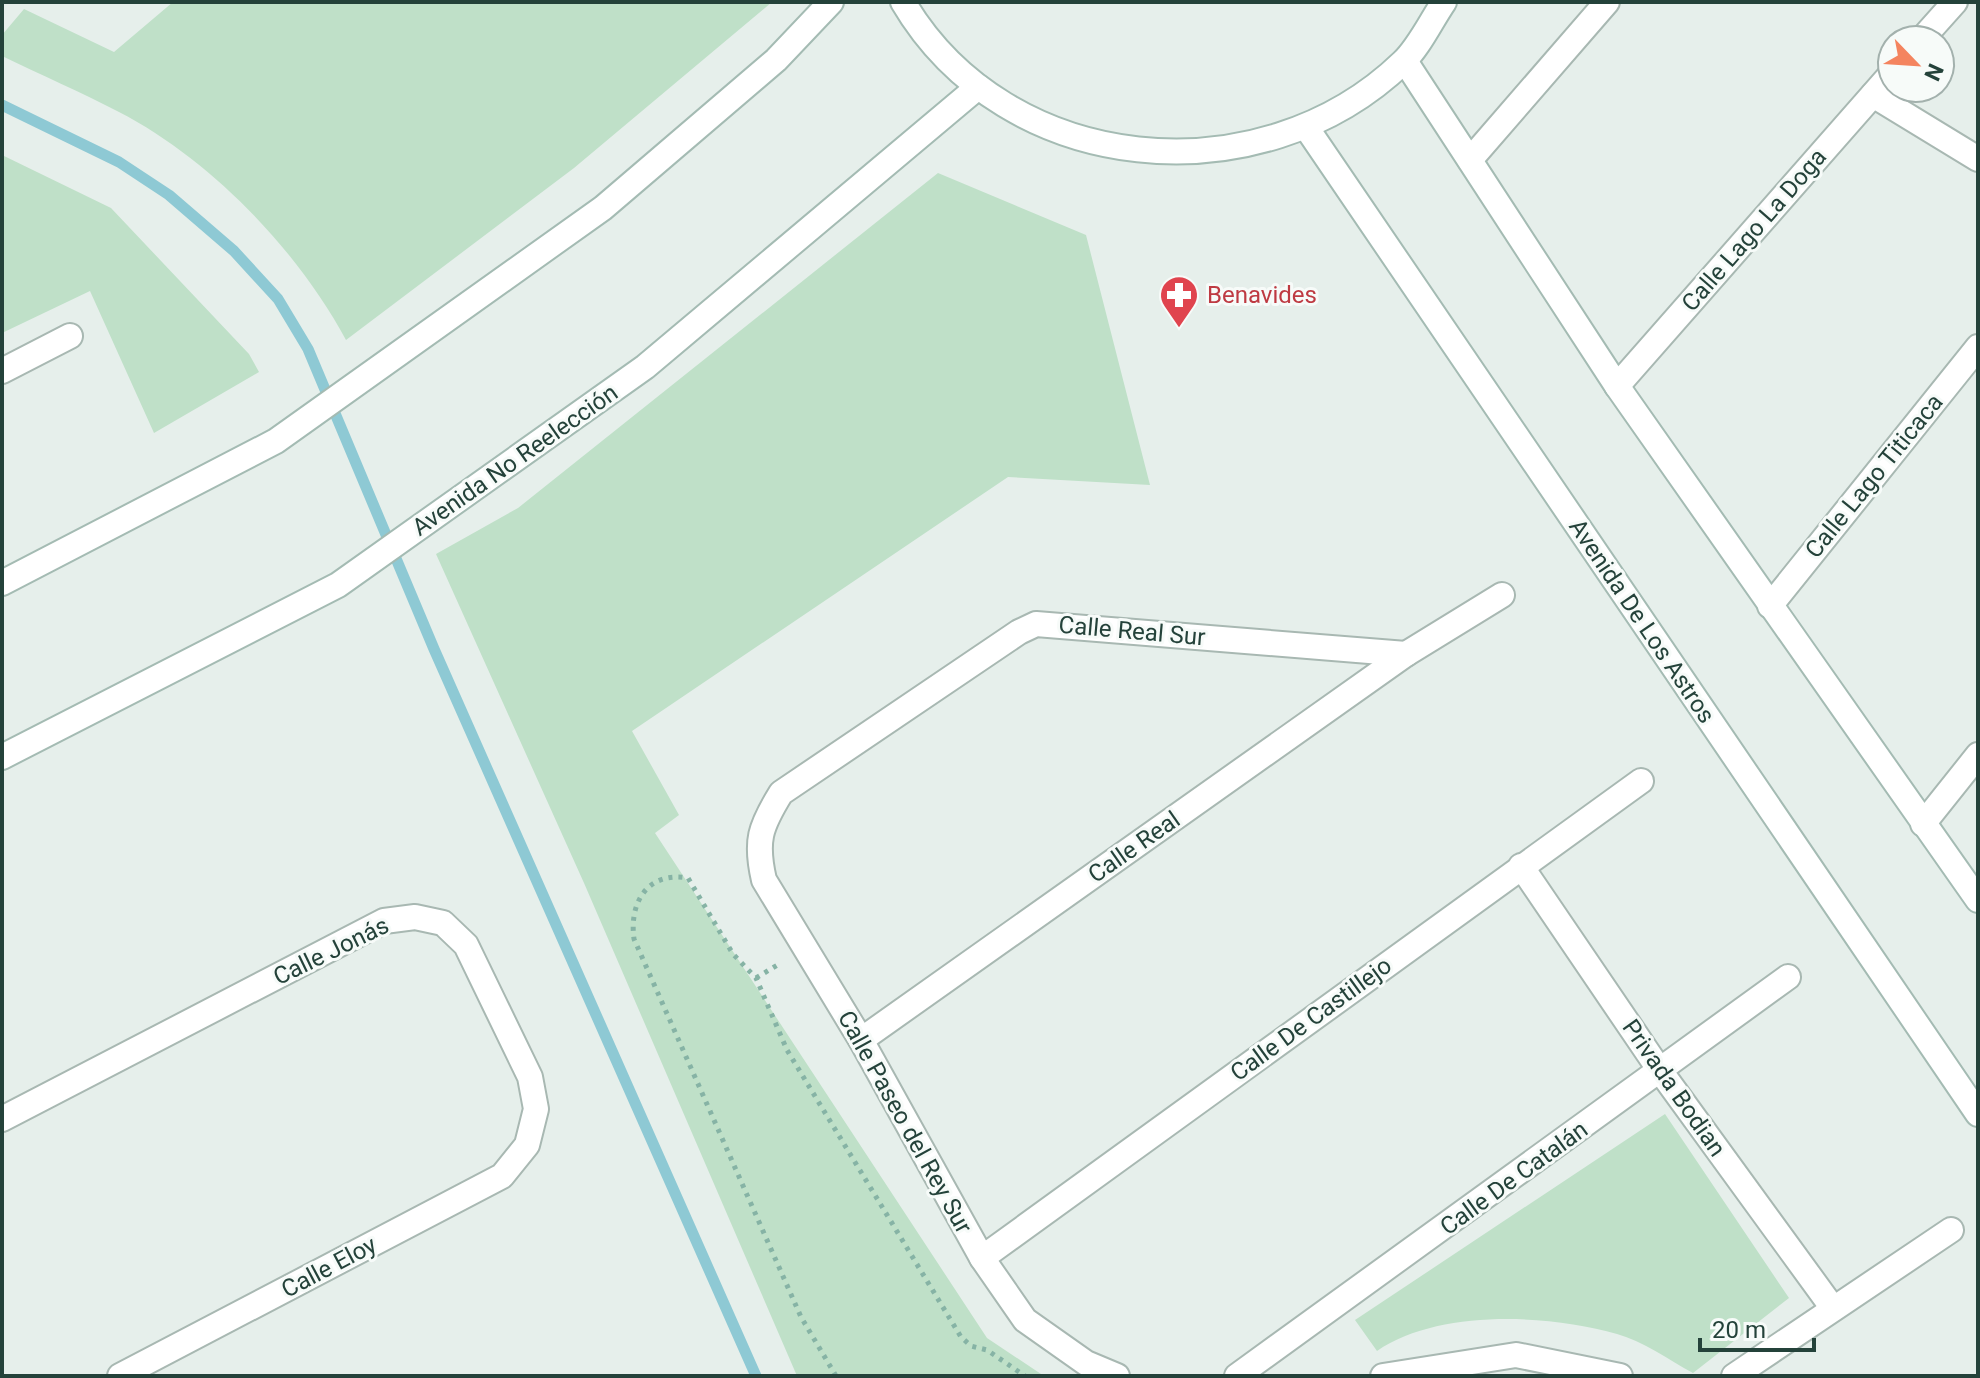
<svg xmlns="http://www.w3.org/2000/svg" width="1980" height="1378" font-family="Roboto,sans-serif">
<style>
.green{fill:#bfe0c8}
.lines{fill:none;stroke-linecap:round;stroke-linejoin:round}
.stream{stroke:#8ec9d4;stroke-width:11}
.street-casing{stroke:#a8b8b2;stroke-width:28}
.secondary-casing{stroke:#a4bbb3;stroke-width:28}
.path{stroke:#86b3a5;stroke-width:5;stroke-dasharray:4 6;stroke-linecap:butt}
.street{stroke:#fff;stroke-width:24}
.secondary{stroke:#fff;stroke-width:24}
.labels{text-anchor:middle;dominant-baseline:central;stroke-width:6;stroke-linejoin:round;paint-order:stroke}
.street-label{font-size:24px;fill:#24423a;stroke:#f7fbf9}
.health-label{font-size:24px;fill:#be3a42;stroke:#f7fbf9;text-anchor:start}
</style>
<rect width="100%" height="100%" fill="#e6efeb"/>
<!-- green -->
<g class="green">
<path d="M173 2H772L574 168 346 340C297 249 210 159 119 112 81 92 41 75 2 56V35L24 9 114 52Z"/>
<polygon points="2,155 111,208 249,354 259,372 154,433 90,291 2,333"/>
<polygon points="938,173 1086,235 1150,485 1008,477 632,731 679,815 655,833 987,1338 1044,1376 797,1376 584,883 436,554 518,508"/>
<path d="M1665 1114 1789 1298 1693 1373C1669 1360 1643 1341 1617 1334 1548 1314 1438 1309 1377 1351L1355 1320Z"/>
</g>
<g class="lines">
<!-- stream -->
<polyline class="stream" points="2,105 119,162 169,195 234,251 278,299 308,349 434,649 756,1376"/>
<!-- street casing -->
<g class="street-casing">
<g id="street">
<polyline points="1921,40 1955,2"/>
<polyline points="1873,95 1978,159"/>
<polyline points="1470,160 1607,2"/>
<polyline points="2,371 70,336"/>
<polyline points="1617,386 1892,73"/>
<polyline points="1770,606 1978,347"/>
<polyline points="1923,824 1978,755"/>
<polyline points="1521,866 1661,1072 1832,1307"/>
<polyline points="861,1040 1406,654 1502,595"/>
<polyline points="2,1119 384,921 415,917 443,923 466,945 530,1077 536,1109 527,1145 502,1176 120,1376"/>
<polyline points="982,1258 1641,781"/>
<path d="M1117 1376 1086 1363 1025 1320 982 1258 861 1040 764 880C755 841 760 827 781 793L1019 632 1036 624 1406 654"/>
<polyline points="1237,1376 1788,977"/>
<polyline points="1383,1376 1516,1355 1620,1376"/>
<polyline points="1734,1376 1951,1230"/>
</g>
</g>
<!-- secondary casing -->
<g class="secondary-casing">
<g id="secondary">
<path d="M903 2C1006 177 1260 200 1403 62 1419 47 1431 21 1444 2"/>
<polyline points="1405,61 1617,386 1978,900"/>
<polyline points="1306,127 1978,1114"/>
<polyline points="2,583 276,441 603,208 776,60 831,2"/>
<polyline points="2,757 338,585 645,367 978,87"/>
</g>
</g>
<!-- path -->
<g class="path">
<polyline points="756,978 779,964"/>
<path d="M836 1376 801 1317 634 939C629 903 647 871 688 878L733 954 756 978 787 1050 961 1337 971 1346 987 1350 1025 1376"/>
</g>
<!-- street -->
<use href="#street" class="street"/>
<!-- secondary -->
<use href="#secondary" class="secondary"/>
</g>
<!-- icons -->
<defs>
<g id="pharmacy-pin" transform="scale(2)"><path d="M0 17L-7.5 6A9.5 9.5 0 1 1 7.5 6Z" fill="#e0444e" stroke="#f7fbf9"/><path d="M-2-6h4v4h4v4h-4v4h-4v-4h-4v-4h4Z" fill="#fff"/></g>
</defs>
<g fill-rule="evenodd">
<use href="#pharmacy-pin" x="1179" y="295"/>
</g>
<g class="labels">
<!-- street labels -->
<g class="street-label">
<text transform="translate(1754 230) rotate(-49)">Calle Lago La Doga</text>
<text transform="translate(515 460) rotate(-35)">Avenida No Reelección</text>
<text transform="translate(1874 476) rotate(-51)">Calle Lago Titicaca</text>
<text transform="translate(1642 621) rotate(56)">Avenida De Los Astros</text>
<text transform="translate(1132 631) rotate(5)">Calle Real Sur</text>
<text transform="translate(1134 847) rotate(-35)">Calle Real</text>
<text transform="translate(331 951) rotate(-26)">Calle Jonás</text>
<text transform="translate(1311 1019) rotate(-36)">Calle De Castillejo</text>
<text transform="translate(1674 1088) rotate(55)">Privada Bodian</text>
<text transform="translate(905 1122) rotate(61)">Calle Paseo del Rey Sur</text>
<text transform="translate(1514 1178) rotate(-36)">Calle De Catalán</text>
<text transform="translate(329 1267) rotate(-28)">Calle Eloy</text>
</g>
<!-- health labels -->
<g class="health-label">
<text x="1207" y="295">Benavides</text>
</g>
</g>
<!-- border -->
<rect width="1980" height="1378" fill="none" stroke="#24423a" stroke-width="8"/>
<!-- north arrow -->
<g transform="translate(1916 64) rotate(115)"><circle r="38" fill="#f7fbf9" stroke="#a3b1ad" stroke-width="2"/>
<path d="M0-6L14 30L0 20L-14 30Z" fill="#f4845f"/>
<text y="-12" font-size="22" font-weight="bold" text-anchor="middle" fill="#24423a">N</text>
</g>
<!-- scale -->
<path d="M1700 1338v12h114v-12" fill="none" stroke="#24423a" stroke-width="4"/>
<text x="1712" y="1338" font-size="24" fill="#24423a" stroke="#f7fbf9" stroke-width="6" paint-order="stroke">20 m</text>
</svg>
